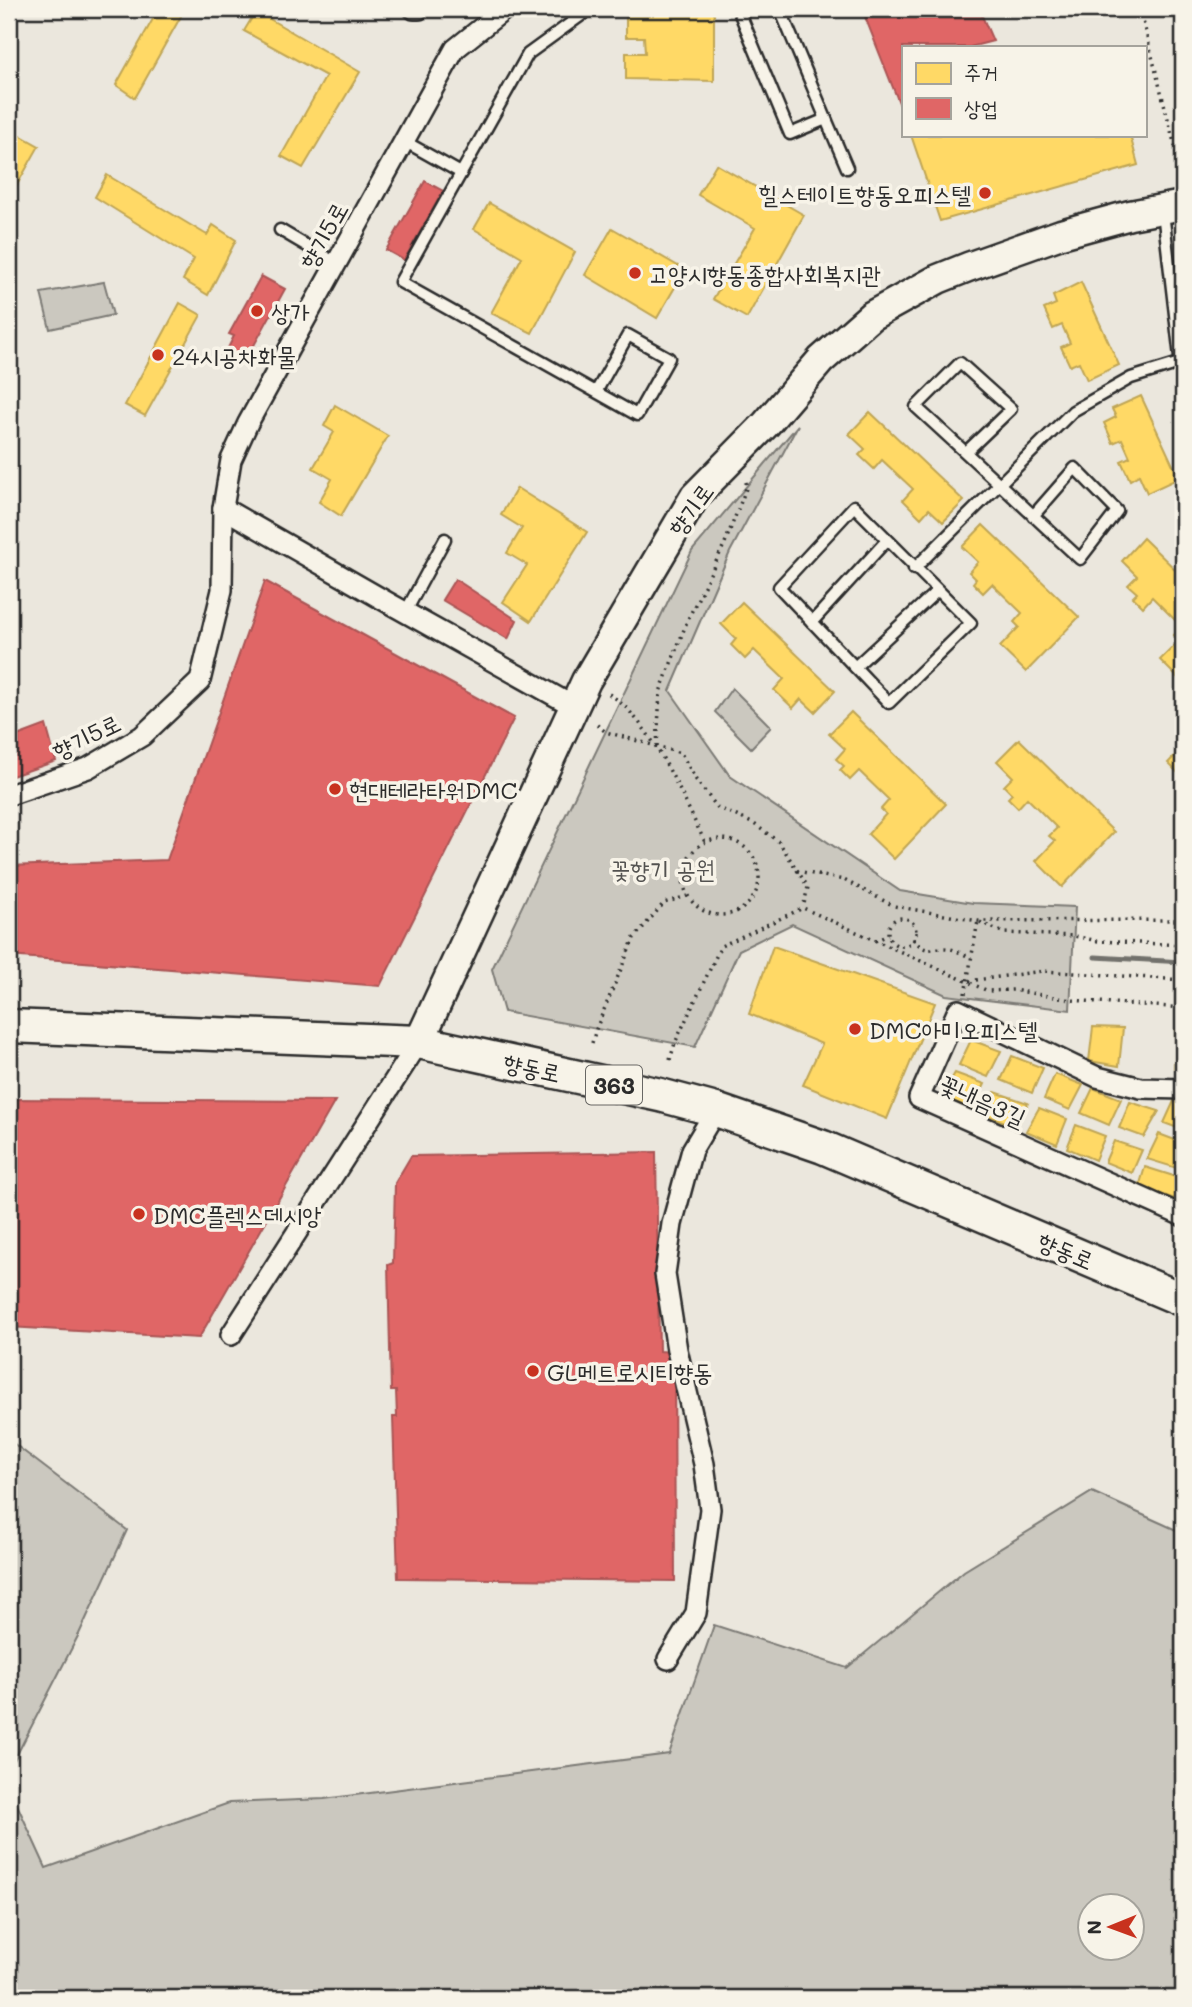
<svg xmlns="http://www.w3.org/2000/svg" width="1192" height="2007" font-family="Mali,'Poor Story',sans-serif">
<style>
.green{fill:#cbc8bf;stroke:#7b7a75;stroke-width:2;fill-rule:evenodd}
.homes{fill:#ffd966;stroke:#bfa554;stroke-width:2}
.shops{fill:#e06666;stroke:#aa5454;stroke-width:2}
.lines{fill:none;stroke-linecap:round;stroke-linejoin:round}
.stream{stroke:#72716c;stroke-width:5}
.lane-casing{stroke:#2b2b2b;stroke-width:15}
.street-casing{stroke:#2b2b2b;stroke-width:24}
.secondary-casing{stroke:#2b2b2b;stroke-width:33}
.primary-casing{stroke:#2b2b2b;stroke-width:37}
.path{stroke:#2b2b2b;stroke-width:3.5;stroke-dasharray:2 5;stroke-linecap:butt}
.lane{stroke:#f7f3e8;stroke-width:10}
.street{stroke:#f7f3e8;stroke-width:19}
.secondary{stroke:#f7f3e8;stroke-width:28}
.primary{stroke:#f7f3e8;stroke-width:32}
.poi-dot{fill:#c8321e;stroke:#f7f3e8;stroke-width:2.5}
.labels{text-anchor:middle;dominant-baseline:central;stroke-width:7;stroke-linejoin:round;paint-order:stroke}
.shield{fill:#f7f3e8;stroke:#686764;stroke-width:2}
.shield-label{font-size:23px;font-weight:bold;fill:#2b2b2b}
.poi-label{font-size:24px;fill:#2b2b2b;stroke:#f7f3e8;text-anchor:start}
.street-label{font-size:24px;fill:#2b2b2b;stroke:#f7f3e8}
.park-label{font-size:24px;fill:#535250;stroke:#f7f3e8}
</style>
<rect width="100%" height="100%" fill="#ebe7dd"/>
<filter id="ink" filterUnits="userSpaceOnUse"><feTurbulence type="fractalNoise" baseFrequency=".0143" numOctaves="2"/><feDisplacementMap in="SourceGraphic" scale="14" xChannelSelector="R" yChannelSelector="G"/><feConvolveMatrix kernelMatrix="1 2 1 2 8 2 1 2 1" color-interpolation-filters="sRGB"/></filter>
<g filter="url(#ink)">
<!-- green -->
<g class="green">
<polygon points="104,282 113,315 50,329 41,293"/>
<polygon points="798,425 730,552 670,691 730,776 900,891 973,903 1075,907 1070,1010 946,995 792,924 739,950 695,1047 504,1012 492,969 692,551"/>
<polygon points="732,688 771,727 751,748 715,712"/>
<polygon points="9,1440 127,1530 79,1634 9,1770"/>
<path d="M1092 1492 1183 1533V1998H9V1787L46 1868 229 1803 324 1799 669 1754 714 1625 847 1668 964 1571ZM1090 1906H1132V1948H1090Z"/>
</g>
<!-- homes -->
<g class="homes">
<polygon points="156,9 185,9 135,98 116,85 158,10"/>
<polygon points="714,9 714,81 626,79 626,53 645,53 644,37 626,37 626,12"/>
<polygon points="256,11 360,72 303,168 281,156 326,76 244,31"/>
<polygon points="9,129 39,146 9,199"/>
<polygon points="911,135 1130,135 1138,165 940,221"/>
<polygon points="716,164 804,215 747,318 713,299 755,228 698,195"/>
<polygon points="107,175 207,235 213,225 236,240 208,295 183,280 194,259 95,197"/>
<polygon points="489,203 575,252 532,333 491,313 522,257 474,229"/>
<polygon points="612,228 685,270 657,318 585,275"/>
<polygon points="1081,282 1119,365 1087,380 1079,362 1070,366 1061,347 1070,343 1062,325 1053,329 1044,309 1056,304 1053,296"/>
<polygon points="180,303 201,315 145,416 125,405"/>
<polygon points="1141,396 1179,478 1147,493 1139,475 1130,480 1121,461 1130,457 1122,439 1113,443 1104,423 1116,417 1112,409"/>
<polygon points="335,405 388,436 341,516 319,502 332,479 313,468 334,432 324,426"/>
<polygon points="870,412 964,501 943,522 929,509 921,518 903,500 913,489 882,460 874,469 859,455 865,449 849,434"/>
<polygon points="517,488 587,532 531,621 503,602 527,565 507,553 522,528 501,515"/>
<polygon points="983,525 1079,617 1026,672 1000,647 1019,627 1014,622 1022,613 992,584 983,593 973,583 976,579 969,572 978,562 962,547"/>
<polygon points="1143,538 1183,577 1183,683 1160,660 1179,641 1174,635 1182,627 1152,597 1143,607 1133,597 1137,593 1128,585 1137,576 1122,561"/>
<polygon points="742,602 835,691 815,712 801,699 793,708 774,690 784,679 754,650 745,659 731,645 736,639 721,624"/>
<polygon points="851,712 946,804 894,859 868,834 886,814 881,809 889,800 859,771 850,780 840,770 844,766 836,759 845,749 829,734"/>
<polygon points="1019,739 1114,832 1062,887 1036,861 1055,841 1049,836 1057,828 1027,798 1018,808 1008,798 1012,794 1004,786 1013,777 997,761"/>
<polygon points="1183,747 1183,778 1168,763"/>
<polygon points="773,946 935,1003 887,1119 803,1085 822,1044 749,1014"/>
<polygon points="1093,1027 1123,1028 1119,1066 1089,1061"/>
<polygon points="1176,1030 1183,1031 1183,1068 1174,1068"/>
<polygon points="971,1040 1001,1051 988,1077 959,1065"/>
<polygon points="1012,1056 1043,1068 1032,1093 1001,1080"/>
<polygon points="955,1073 985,1084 973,1109 941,1097"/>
<polygon points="1055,1074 1083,1085 1070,1110 1044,1099"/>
<polygon points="1093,1088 1121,1099 1109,1125 1081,1113"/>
<polygon points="995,1092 1028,1103 1017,1127 984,1114"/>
<polygon points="1174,1101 1183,1104 1183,1130 1164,1123"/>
<polygon points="1130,1102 1159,1111 1144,1137 1119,1128"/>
<polygon points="1039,1108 1067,1119 1057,1144 1026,1131"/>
<polygon points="1076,1125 1105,1136 1095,1160 1067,1148"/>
<polygon points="1159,1134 1183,1143 1183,1170 1147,1159"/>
<polygon points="1114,1141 1142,1150 1132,1173 1105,1162"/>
<polygon points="1145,1167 1183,1179 1175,1199 1139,1187"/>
</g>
<!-- shops -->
<g class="shops">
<polygon points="862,9 979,9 993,41 970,47 903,47 903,113"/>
<polygon points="425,181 443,191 404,260 386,250"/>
<polygon points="261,276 285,289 246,360 227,350 234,336 229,334"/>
<polygon points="455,579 517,620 508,639 442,600"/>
<polygon points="265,581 514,718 380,986 9,956 9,866 167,860"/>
<polygon points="46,725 56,761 9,777 9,739"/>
<polygon points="9,1099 335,1101 199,1338 9,1327"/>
<polygon points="656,1152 659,1351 674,1352 675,1581 398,1578 393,1417 397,1417 396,1391 391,1391 388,1265 393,1263 395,1183 411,1156"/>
</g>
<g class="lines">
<!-- stream -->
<polyline class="stream" points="1095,957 1183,962"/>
<!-- lane casing -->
<g class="lane-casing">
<g id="lane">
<polyline points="590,9 528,54 400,282 637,415 669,358 628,335 596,392"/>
<polyline points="738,9 790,134 826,119 847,168"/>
<polyline points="780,9 826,119"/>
<polyline points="404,141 461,173"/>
<polyline points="1163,212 1183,383"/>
<polyline points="280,230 336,263"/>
<path d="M966 452 1011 409 960 363 916 407C971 457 1025 508 1080 559L1117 511 1075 468 1033 516"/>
<polygon points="854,506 971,623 889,703 779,587"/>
<polyline points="914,569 1073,411 1131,378 1183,362"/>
<polyline points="405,613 445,539"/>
<polyline points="812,622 887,540"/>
<polyline points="855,667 937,591"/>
</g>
</g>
<!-- street casing -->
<g class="street-casing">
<g id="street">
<polyline points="414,9 419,9"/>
<polyline points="223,508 387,602 573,706"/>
<polyline points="9,795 88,768 142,736 200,681 222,590 223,508 231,460 248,423 455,49 505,9"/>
<polyline points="1183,1089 1141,1088 1097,1077 958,1010 919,1098 1183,1216"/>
<polyline points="231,1335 419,1042"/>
<polyline points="668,1659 696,1613 710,1509 704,1464 677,1350 665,1274 672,1224 692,1150 716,1110"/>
</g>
</g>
<!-- secondary casing -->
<g class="secondary-casing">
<polyline id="secondary" points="419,1042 586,681 695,496 766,424 821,360 871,316 938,279 968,267 1061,234 1130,215 1183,205"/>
</g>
<!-- primary casing -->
<g class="primary-casing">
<polyline id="primary" points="9,1026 419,1042 660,1095 716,1110 823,1147 1183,1300"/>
</g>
<!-- path -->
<g class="path">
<polyline points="1140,9 1183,178"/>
<path d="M609 694C652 721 682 797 705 842"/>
<polyline points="597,725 606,732 681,753 696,780 717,807 754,824 779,842 808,887 803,908"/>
<polyline points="657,746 660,692 688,619 725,543 747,486 745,479"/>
<circle cx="721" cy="877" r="38"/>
<polyline points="797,871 844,880 894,906 978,921 1183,920"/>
<circle cx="902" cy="932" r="14"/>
<polyline points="980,922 1004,933 1074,936 1098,941 1183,945"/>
<path d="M913 939C927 954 928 948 944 948 953 948 963 954 971 958"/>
<polyline points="875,941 888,935"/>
<polyline points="969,981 1043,971 1183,980"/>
<polyline points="965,994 978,921"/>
<polyline points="592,1043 596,1029 634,938 664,903 687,896"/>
<polyline points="670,1060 675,1043 721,946 803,908 988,991 1013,990 1071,1000 1183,1008"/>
</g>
<!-- lane -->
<use href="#lane" class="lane"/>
<!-- street -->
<use href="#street" class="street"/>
<!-- secondary -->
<use href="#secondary" class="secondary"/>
<!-- primary -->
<use href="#primary" class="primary"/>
</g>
</g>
<!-- markers -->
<g class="poi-dot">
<circle cx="985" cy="193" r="7"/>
<circle cx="635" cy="273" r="7"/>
<circle cx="257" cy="311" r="7"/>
<circle cx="158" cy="355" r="7"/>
<circle cx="335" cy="789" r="7"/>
<circle cx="855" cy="1029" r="7"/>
<circle cx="139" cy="1214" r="7"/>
<circle cx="533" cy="1371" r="7"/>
</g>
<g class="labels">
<!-- shield labels -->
<rect class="shield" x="586" y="1065.5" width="56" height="39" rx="5"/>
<g class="shield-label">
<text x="614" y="1085">363</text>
</g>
<!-- poi labels -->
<g class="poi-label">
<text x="971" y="193" text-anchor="end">힐스테이트향동오피스텔</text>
<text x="649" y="273">고양시향동종합사회복지관</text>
<text x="271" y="311">상가</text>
<text x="172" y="355">24시공차화물</text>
<text x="349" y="789">현대테라타워DMC</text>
<text x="869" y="1029">DMC아미오피스텔</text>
<text x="153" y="1214">DMC플렉스데시앙</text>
<text x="547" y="1371">GL메트로시티향동</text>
</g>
<!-- street labels -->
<g class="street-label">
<text transform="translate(323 235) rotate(-61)">향기5로</text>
<text transform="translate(690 509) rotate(-54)">향기로</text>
<text transform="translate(86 736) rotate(-26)">향기5로</text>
<text transform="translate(532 1067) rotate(12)">향동로</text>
<text transform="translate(983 1100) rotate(24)">꽃내음3길</text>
<text transform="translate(1066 1250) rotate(23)">향동로</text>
</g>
<!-- park labels -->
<g class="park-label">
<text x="663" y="868">꽃향기 공원</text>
</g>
</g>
<!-- margin -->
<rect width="1192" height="2007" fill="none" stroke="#f7f3e8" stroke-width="35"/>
<rect x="18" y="18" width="1157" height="1972" fill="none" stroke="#2b2b2b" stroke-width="2.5" filter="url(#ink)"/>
<!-- legend -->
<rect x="902" y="46" width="245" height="91" fill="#f7f3e8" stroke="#a5a39c" stroke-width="2"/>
<rect x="916" y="63" width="35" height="21" fill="#ffd966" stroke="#a5a39c" stroke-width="2"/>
<text x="964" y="80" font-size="21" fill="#2b2b2b">주거</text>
<rect x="916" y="98" width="35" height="21" fill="#e06666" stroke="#a5a39c" stroke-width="2"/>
<text x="964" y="116" font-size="21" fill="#2b2b2b">상업</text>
<!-- north arrow -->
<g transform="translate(1111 1927) rotate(269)"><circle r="33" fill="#f7f3e8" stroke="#a5a39c" stroke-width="2"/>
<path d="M0-5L12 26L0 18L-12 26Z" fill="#c8321e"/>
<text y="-10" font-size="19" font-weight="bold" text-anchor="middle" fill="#2b2b2b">N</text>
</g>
</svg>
